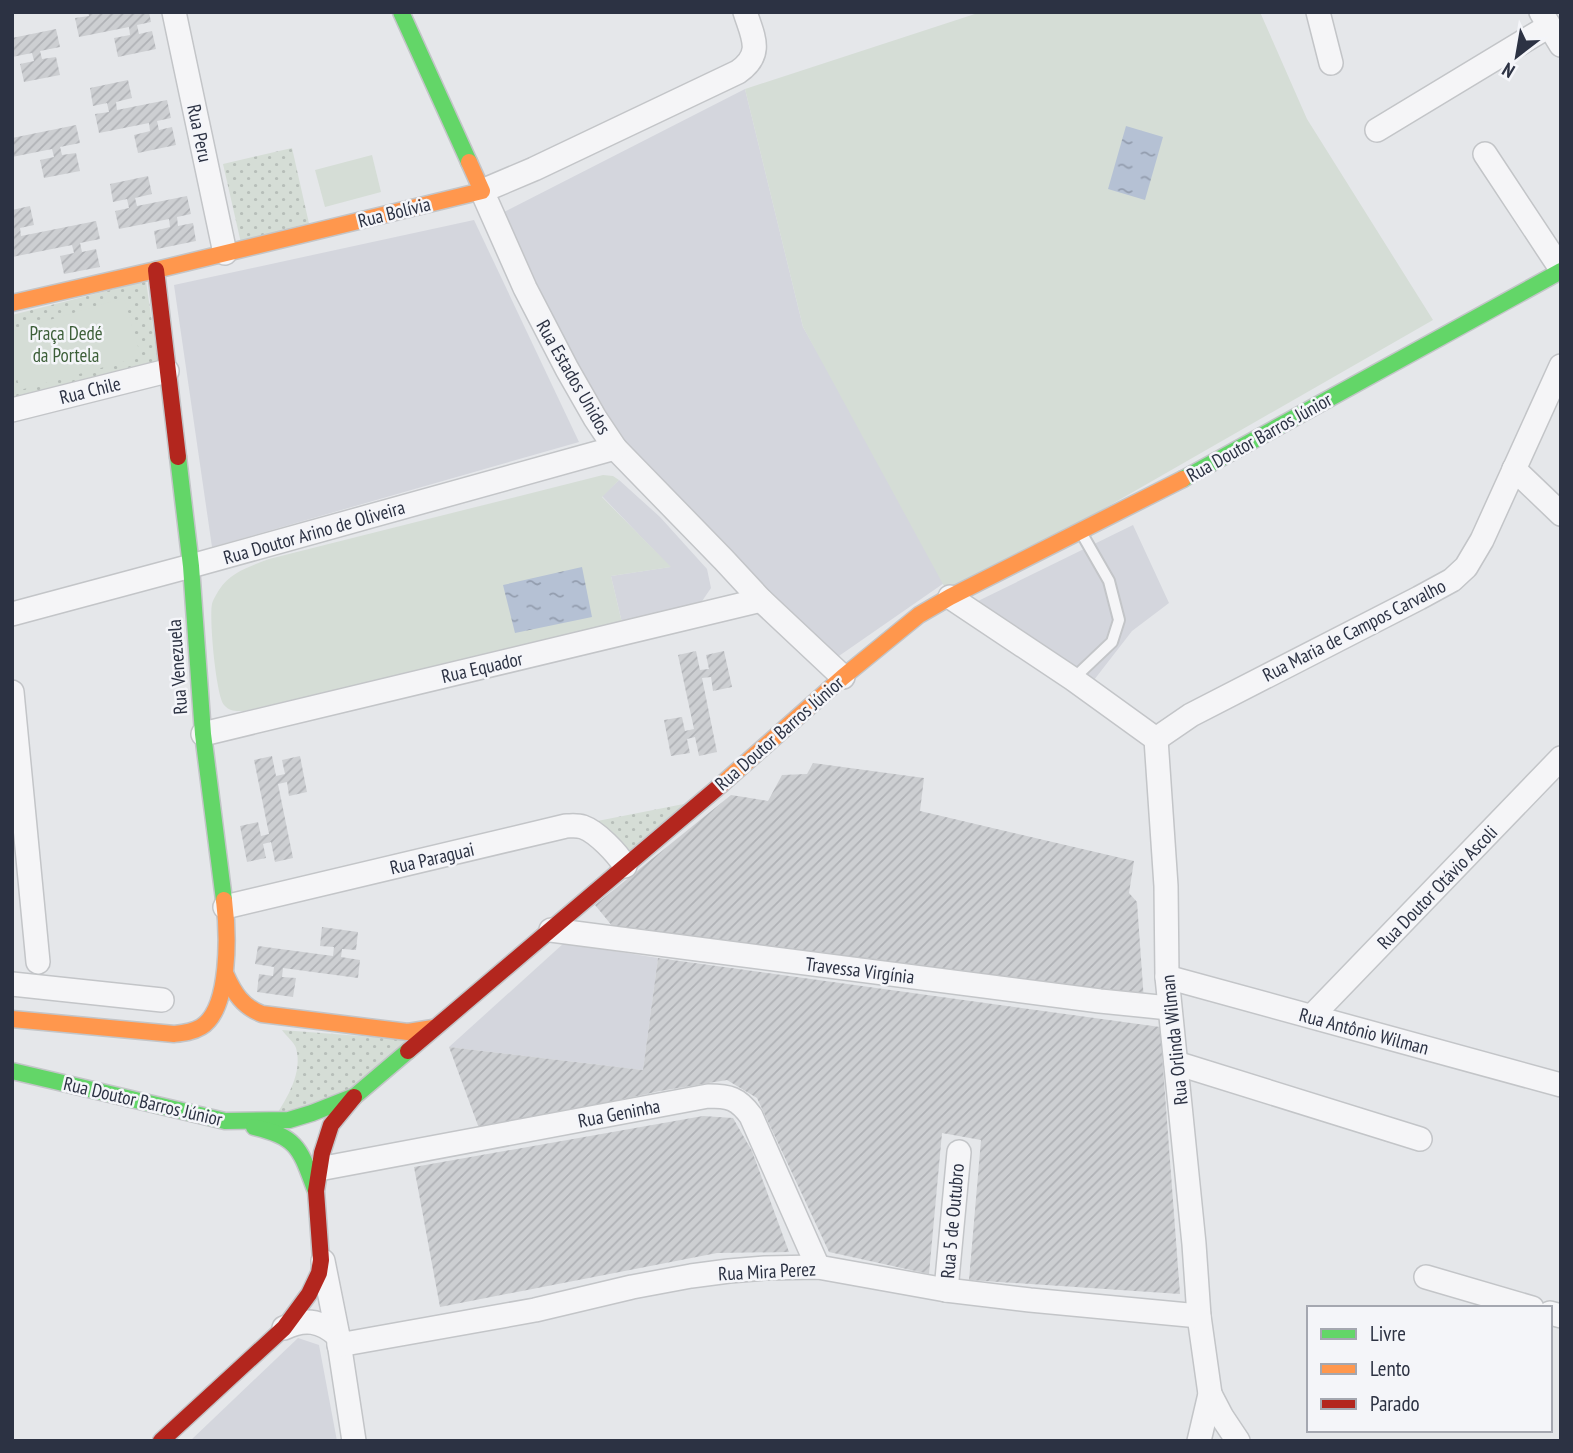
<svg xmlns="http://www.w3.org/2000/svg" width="1573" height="1453" font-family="'PT Sans Narrow',sans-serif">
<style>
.built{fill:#d4d6dd}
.grass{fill:url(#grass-dots)}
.garden{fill:#d5ddd6}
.water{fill:url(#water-ripples)}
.building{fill:url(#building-hatch)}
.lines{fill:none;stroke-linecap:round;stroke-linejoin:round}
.lane-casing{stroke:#c3c5c8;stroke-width:14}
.street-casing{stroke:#c3c5c8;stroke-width:26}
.fast-casing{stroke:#c3c5c8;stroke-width:19}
.slow-casing{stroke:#c3c5c8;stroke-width:19}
.jam-casing{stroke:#c3c5c8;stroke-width:19}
.lane{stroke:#f5f5f7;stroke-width:10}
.street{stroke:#f5f5f7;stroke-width:23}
.fast{stroke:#63d668;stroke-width:16}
.slow{stroke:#ff974d;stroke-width:16}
.jam{stroke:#b3261e;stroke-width:16}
.labels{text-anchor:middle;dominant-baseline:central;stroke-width:5;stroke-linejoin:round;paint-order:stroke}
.street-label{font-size:19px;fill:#2c3243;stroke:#f4f5f9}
.park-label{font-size:19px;fill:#3d5f39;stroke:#f4f5f9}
</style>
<defs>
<pattern id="grass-dots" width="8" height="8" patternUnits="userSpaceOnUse" patternTransform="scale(1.75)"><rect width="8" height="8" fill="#d5ddd6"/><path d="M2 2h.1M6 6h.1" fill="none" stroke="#b7beb9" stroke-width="1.8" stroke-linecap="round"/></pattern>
<pattern id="water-ripples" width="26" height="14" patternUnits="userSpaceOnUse" patternTransform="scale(1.75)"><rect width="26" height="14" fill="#b5c1d4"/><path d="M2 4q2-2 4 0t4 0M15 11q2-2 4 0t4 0" fill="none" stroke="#939dae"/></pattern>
<pattern id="building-hatch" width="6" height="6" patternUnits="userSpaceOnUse" patternTransform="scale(1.75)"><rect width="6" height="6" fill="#cdcfd2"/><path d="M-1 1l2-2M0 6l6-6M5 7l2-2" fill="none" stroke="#b0b2b6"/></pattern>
</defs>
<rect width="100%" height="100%" fill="#e5e7ea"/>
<!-- built -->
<g class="built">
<polygon points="745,89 803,327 947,581 836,658 757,580 620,437 592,397 502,213"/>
<polygon points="474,220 579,442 212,547 174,285"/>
<polygon points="619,480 660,517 707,569 711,588 700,604 622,623 611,576 670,567 602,496"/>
<polygon points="1133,525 1169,603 1132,631 1094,680 978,601"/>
<polygon points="564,943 658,958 643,1070 449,1047"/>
<polygon points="298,1338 319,1345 337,1441 190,1441"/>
</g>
<!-- grass -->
<g class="grass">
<polygon points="292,148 310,228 241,243 223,164"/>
<polygon points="146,281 158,363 12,400 12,315"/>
<polygon points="704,800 625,866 577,825"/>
<path d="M282 1030 413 1040 345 1096 275 1117C287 1098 303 1073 296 1048 294 1042 286 1036 282 1030Z"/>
</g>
<!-- garden -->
<g class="garden">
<polygon points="981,12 1260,12 1307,119 1433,320 950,597 803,327 745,89"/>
<polygon points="372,155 381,192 325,207 315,170"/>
<polygon points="124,298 141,357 20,390 12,359 12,331"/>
<path d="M603 475 613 476 619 480 602 497 671 567 611 576 622 623 244 711C236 711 230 712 224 705 216 696 209 618 212 604 213 600 217 593 219 590 230 572 251 566 269 559Z"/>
</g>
<!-- water -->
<g class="water">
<polygon points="1126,126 1163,137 1145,200 1108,189"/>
<polygon points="582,567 592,617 515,633 503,585"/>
</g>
<!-- building -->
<g class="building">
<polygon points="88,12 97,12 97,14 106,12 149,12 151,22 137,25 139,34 152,31 156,49 118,57 114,38 130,35 129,27 79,37 75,18 89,16"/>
<polygon points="56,29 60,47 40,51 42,59 56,57 60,75 24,82 20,64 34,61 32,53 12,57 12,38"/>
<polygon points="128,80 132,98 116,102 117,110 167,100 171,118 157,121 159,130 172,127 176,145 138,153 134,135 150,131 149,123 99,133 95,114 109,112 107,103 93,106 90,88"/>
<polygon points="76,125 80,143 60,147 62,155 76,153 80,171 44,178 40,160 54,157 52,149 12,157 12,138"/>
<polygon points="148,176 152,194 135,198 137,206 187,196 191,214 177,217 178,226 193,223 196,241 157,249 154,231 170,227 169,219 119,229 115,211 129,208 127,199 113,202 110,184"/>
<polygon points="30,206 34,225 20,228 21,236 96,221 100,239 80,243 82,252 96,249 100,267 64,274 60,256 74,253 72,245 12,257 12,210"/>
<polygon points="696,651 700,670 709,669 706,655 724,651 732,687 713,691 711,677 702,678 717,752 699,756 695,737 687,739 690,753 671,756 664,720 682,717 685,731 694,729 678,655"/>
<polygon points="272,756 276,776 285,774 282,760 300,756 307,792 289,796 287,782 278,784 293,858 275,862 271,842 263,844 266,858 247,862 240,826 258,822 261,836 269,834 254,760"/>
<polygon points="813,763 924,778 920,811 1134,861 1129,893 1137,902 1144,1001 613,927 595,905 731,795 768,801 782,775 807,774"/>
<polygon points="322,927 358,932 356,950 342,949 341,957 360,960 358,978 283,968 282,977 296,978 293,997 257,992 259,974 273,976 274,967 255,964 258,946 333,956 334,947 320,946"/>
<polygon points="658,958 1160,1027 1180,1294 969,1280 981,1140 942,1133 929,1274 829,1252 757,1098 727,1080 660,1091 480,1131 449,1047 643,1070"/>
<polygon points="703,1116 733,1118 752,1151 789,1252 717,1253 440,1307 414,1167"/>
</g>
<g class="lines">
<!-- lane casing -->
<g class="lane-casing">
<polyline id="lane" points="1073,679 1112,642 1119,620 1109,581 1082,534"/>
</g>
<!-- street casing -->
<g class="street-casing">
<g id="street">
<polyline points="174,12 225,253"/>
<path d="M745 12C753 37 764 54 738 72L534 169 482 191 525 288 567 369 595 418 615 448 724 560 761 600 843 677"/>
<polyline points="1318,12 1331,63"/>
<polyline points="1541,12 1561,45"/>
<polyline points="1377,130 1549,26"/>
<polyline points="1485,154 1561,269"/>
<polyline points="12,410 167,371"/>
<polyline points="1514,469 1561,514"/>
<polyline points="950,597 1073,679 1156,739 1166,886 1167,977 1194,1244 1199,1316 1210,1394 1199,1441"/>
<polyline points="12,614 191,566 615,448"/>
<polyline points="12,692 38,962"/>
<polyline points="203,734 761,600"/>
<polyline points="1156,739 1191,715 1419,598 1452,580 1466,567 1482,540 1561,366"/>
<path d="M225 907 566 826C571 826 577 825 583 827 597 832 617 853 625 866"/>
<polyline points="551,930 1100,1001 1169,1008"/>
<polyline points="1167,977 1561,1085"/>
<polyline points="12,984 162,1000"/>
<polyline points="1312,1016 1561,758"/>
<polyline points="1176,1063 1420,1139"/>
<path d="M319 1169 708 1096C729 1096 738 1098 751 1116L818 1267"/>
<polyline points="323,1261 338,1336 354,1441"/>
<polyline points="1426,1277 1532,1308"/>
<polyline points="946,1290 959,1152"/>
<polyline points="1550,1313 1561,1316"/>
<path d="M284 1328C304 1318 321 1320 338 1336"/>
<polyline points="339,1345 535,1310 632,1287 691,1276 729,1271 765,1268 818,1267 946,1290 1030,1300 1199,1316"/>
<polyline points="1210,1394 1222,1417 1238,1441"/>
</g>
</g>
<!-- fast casing -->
<g class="fast-casing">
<g id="fast">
<polyline points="401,12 469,162"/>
<polyline points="178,457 191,566 203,734 224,900"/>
<polyline points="1183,479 1561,271"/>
<polyline points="12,1071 225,1121 289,1120 312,1113 355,1096 408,1051"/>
<path d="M254 1127C298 1137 300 1149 315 1189"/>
</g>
</g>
<!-- slow casing -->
<g class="slow-casing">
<g id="slow">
<polyline points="12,303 156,270 482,191 469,162"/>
<polyline points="722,784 843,677 919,615 950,597 1183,479"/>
<path d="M226 975C234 993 243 1007 262 1014L408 1032 433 1028"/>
<path d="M12 1019 174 1034C183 1033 193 1032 201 1027 231 1009 228 931 224 900"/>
</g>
</g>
<!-- jam casing -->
<g class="jam-casing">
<g id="jam">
<polyline points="156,270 178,457"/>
<polyline points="408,1051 722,784"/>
<polyline points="161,1441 284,1328 309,1294 319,1273 321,1260 316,1191 322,1153 331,1125 354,1097"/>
</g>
</g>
<!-- lane -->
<use href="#lane" class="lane"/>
<!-- street -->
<use href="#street" class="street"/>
<!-- fast -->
<use href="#fast" class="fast"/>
<!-- slow -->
<use href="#slow" class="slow"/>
<!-- jam -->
<use href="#jam" class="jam"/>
</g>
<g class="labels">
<!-- street labels -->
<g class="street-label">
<text transform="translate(200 133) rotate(78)">Rua Peru</text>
<text transform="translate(394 212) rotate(-14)">Rua Bolívia</text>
<text transform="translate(574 377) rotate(60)">Rua Estados Unidos</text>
<text transform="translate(90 390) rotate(-14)">Rua Chile</text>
<text transform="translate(1259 437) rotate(-29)">Rua Doutor Barros Júnior</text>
<text transform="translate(314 532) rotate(-16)">Rua Doutor Arino de Oliveira</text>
<text transform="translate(1354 630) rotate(-27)">Rua Maria de Campos Carvalho</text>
<text transform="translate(177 667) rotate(-94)">Rua Venezuela</text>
<text transform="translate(482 667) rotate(-13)">Rua Equador</text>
<text transform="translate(779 733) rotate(-41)">Rua Doutor Barros Júnior</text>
<text transform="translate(432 858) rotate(-13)">Rua Paraguai</text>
<text transform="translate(1437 887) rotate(-46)">Rua Doutor Otávio Ascoli</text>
<text transform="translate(860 970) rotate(7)">Travessa Virgínia</text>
<text transform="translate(1364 1031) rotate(15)">Rua Antônio Wilman</text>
<text transform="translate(1174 1040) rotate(-96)">Rua Orlinda Wilman</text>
<text transform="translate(143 1101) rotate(13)">Rua Doutor Barros Júnior</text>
<text transform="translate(619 1113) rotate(-11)">Rua Geninha</text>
<text transform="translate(952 1221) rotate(-85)">Rua 5 de Outubro</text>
<text transform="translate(767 1271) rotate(-3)">Rua Mira Perez</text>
</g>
<!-- park labels -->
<g class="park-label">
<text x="66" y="333">Praça Dedé<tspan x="66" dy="22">da Portela</tspan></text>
</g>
</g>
<!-- border -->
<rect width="1573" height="1453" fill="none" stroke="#2c3243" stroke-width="28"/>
<!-- legend -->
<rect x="1307" y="1306" width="245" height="126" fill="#f4f5f9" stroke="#a4a7b0" stroke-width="2"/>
<rect x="1321" y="1329" width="35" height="10" fill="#63d668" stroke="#a4a7b0" stroke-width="2"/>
<text x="1370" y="1341" font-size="21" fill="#2c3243">Livre</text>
<rect x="1321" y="1364" width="35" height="10" fill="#ff974d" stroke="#a4a7b0" stroke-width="2"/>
<text x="1370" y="1376" font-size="21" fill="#2c3243">Lento</text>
<rect x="1321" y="1399" width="35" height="10" fill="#b3261e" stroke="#a4a7b0" stroke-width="2"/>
<text x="1370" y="1411" font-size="21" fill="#2c3243">Parado</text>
<!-- north arrow -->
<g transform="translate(1517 56) rotate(211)" stroke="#f4f5f9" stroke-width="5" paint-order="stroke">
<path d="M0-5L12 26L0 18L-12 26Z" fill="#2c3243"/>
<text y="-10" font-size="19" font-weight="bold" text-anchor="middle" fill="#2c3243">N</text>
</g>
</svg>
